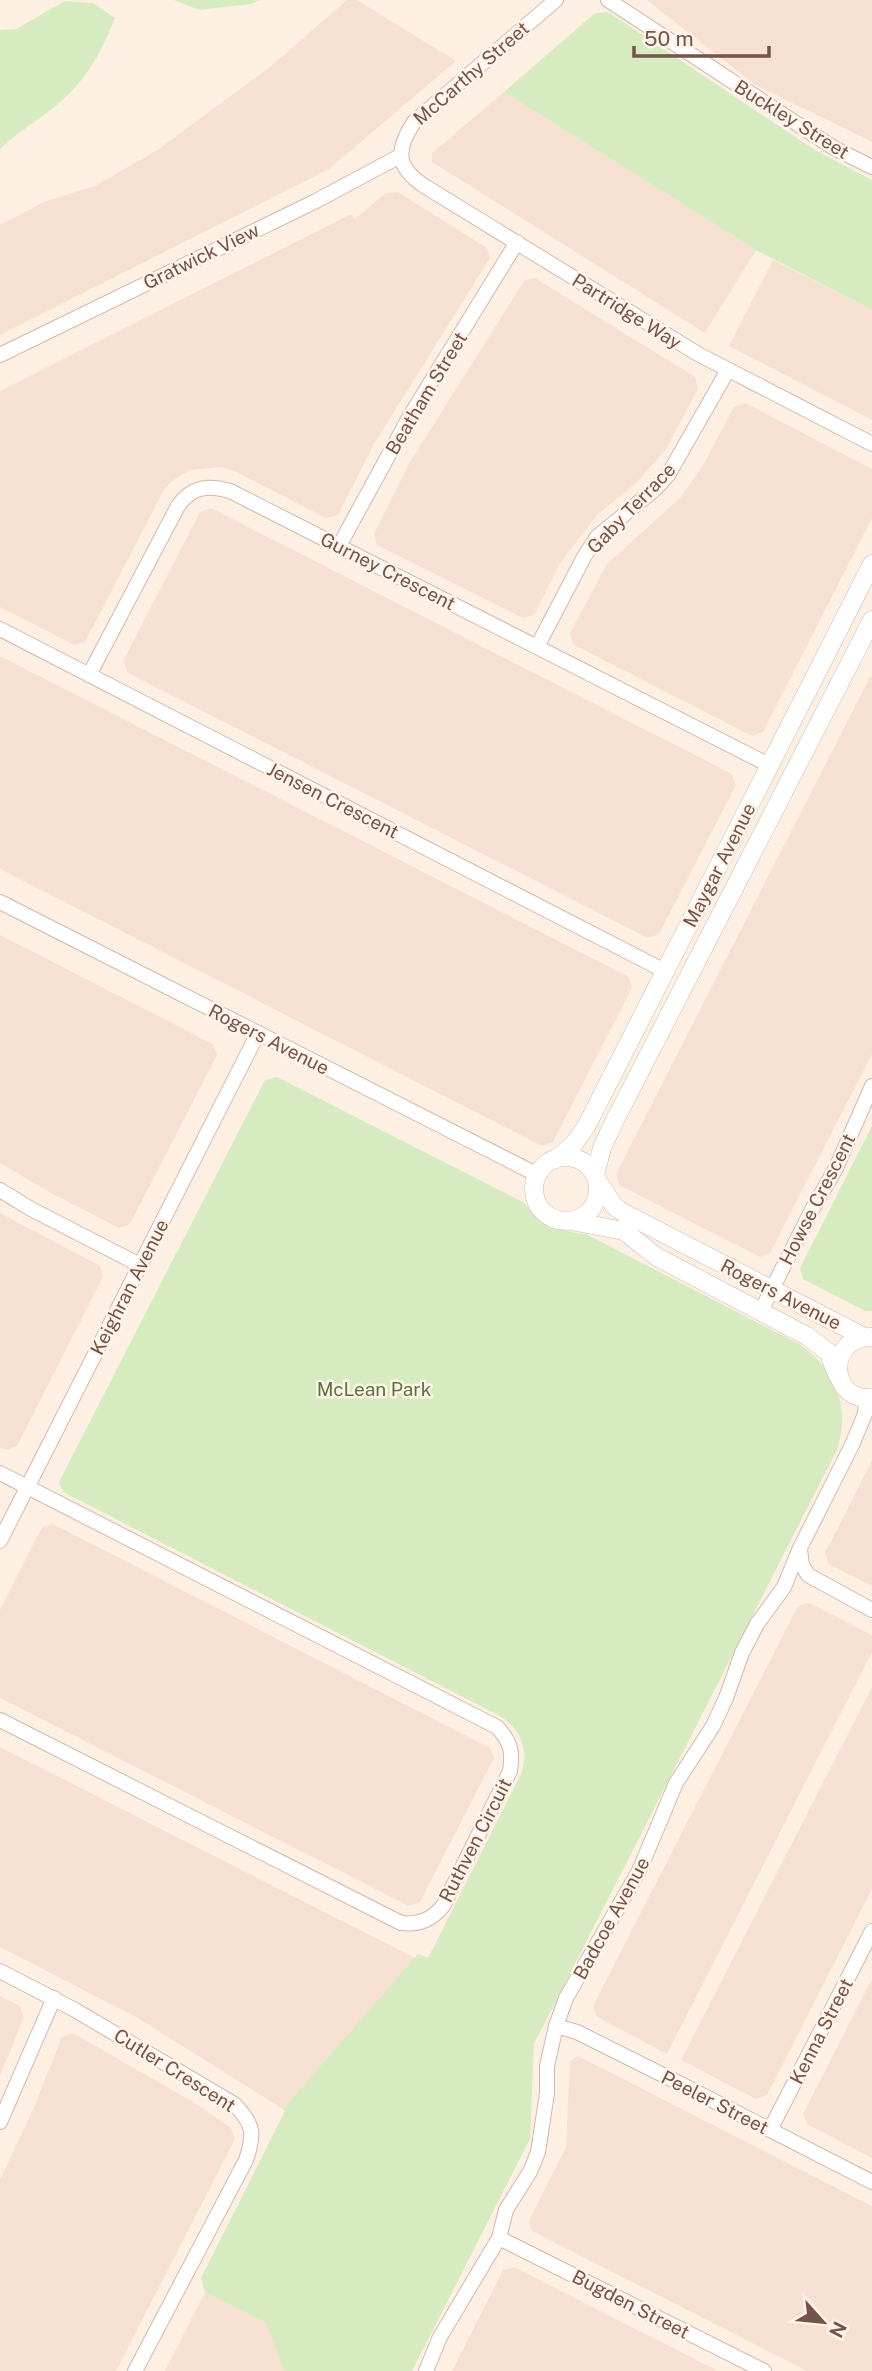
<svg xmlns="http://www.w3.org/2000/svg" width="872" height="2371" font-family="'Public Sans',sans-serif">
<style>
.residential{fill:#f5e0d1}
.green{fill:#d7ebc1}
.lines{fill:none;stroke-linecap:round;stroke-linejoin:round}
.minor-casing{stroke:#d1b8ac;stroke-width:16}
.tertiary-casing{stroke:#d1b8ac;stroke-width:19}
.minor{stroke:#fff;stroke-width:14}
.tertiary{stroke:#fff;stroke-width:18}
.labels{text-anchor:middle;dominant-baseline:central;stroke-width:5;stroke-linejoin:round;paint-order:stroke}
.street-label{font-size:19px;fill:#765348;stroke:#fff4ea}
.park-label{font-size:19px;fill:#55763c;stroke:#fff4ea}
</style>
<rect width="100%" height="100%" fill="#fdf0e3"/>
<!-- residential -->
<g class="residential">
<polygon points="347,0 357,0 456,61 329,169 0,335 0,225 46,201 95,186 159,149 270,67"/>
<polygon points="647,0 872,0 872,142 754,84"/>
<polygon points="504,92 756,250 705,333 432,162 432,153"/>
<polygon points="398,192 487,248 490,258 374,444 338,515 326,518 238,473 222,467 190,470 176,478 165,488 85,642 74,645 0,607 0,391 351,214 355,219 386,193"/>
<polygon points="773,260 872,310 872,420 729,346"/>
<polygon points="535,278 695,377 698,389 665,451 635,484 598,514 560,563 534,615 523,618 377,545 374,534 410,462 524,281"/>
<polygon points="745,403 872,469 872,518 763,732 752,736 574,645 570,633 607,564 680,498 702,467 734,407"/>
<polygon points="211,508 732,774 736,785 659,934 648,938 128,673 123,661 200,512"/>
<polygon points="0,656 629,977 632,988 553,1142 542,1146 0,869"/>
<polygon points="870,677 872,677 872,1054 770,1253 760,1257 619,1185 616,1174"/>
<polygon points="0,935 213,1044 217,1055 130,1224 119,1228 49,1192 0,1163"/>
<polygon points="0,1213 100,1266 103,1277 17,1446 6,1450 0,1447"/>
<polygon points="872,1461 872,1586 828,1564 825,1553"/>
<polygon points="53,1524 490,1748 494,1758 420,1902 409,1906 0,1698 0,1610 42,1527"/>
<polygon points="809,1603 872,1635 872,1652 667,2054 597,2017 593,2006 798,1606"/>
<polygon points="872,1687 872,1889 767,2095 756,2099 681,2060"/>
<polygon points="0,1747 415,1958 283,2109 136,2017 0,1947"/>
<polygon points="872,1979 872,2158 807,2124 803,2114"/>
<polygon points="0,1996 20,2006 24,2017 0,2076"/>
<polygon points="73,2033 193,2102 231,2128 235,2139 116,2371 0,2371 0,2180 31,2114 62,2037"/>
<polygon points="578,2056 872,2206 872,2371 807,2371 532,2231 529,2220 566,2147 570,2061"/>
<polygon points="514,2267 718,2371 452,2371 503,2270"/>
<polygon points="205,2292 266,2323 284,2371 165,2371"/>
</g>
<!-- green -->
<g class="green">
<polygon points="174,0 261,0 251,4 199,10"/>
<path d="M65 1 93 3 115 18C97 61 85 83 48 112 32 124 14 135 0 149V30L16 29Z"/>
<polygon points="608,12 815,150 872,180 872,310 756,250 504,92 595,13"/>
<path d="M277 1077 523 1202C543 1225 556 1231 586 1234L799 1344C836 1369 851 1408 837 1450L534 2044 530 2139 412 2371H284L266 2323 205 2292 201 2278 285 2111 283 2109 418 1954 428 1958 521 1774C530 1750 520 1729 500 1716L63 1492 59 1482 265 1080Z"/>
<polygon points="872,1126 872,1311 865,1311 803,1279 800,1268"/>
</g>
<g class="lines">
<!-- minor casing -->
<g class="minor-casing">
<g id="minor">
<path d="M556 0 414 122C395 151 396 168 426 187L698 354 872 444"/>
<polyline points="608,0 834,148 872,167"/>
<polyline points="0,355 316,201 400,156"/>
<polyline points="339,546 410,416 517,242"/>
<polyline points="0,629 665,971"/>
<polyline points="537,647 584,557 597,537 655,489 668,475 728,370"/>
<path d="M89 675 178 506C192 486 208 485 230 491L769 765"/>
<polyline points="0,902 538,1175"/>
<polyline points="0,1190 31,1209 140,1265"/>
<polyline points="761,1311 813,1208 836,1168 872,1086"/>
<path d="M0 1473 497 1727C511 1742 513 1752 510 1771L443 1906C431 1920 420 1925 401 1923L0 1720"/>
<polyline points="0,1541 258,1033"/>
<polyline points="800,1550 802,1565 808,1575 872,1610"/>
<path d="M0 1971 75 2010 234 2104C254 2124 255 2134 246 2160L135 2371"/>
<polyline points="556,2026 577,2032 663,2075 872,2182"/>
<polyline points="0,2122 54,1998"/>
<polyline points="770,2130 872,1931"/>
<polyline points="499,2238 764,2371"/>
<polyline points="426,2371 440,2337 499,2238 506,2210 531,2170 538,2152 547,2093 547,2066 556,2026 566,1998 639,1871 676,1783 713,1726 726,1698 742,1653 757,1624 784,1587 800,1548 852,1445 865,1414 866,1399"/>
</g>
</g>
<!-- tertiary casing -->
<g class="tertiary-casing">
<g id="tertiary">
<circle cx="566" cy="1189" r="32"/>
<polyline points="556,1159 574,1144 587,1125 872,564"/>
<polyline points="595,1175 602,1148 614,1122 872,620"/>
<polyline points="597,1180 614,1206 624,1213 864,1337"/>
<polyline points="571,1221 624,1231 657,1257 807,1336 828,1352 838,1376"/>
<path d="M872 1337C825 1337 829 1402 872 1398"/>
</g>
</g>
<!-- minor -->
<use href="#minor" class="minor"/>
<!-- tertiary -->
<use href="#tertiary" class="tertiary"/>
</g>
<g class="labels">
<!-- street labels -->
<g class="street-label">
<text transform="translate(471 73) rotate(-41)">McCarthy Street</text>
<text transform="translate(792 119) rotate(32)">Buckley Street</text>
<text transform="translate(201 256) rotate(-26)">Gratwick View</text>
<text transform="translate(627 311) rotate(32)">Partridge Way</text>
<text transform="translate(426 393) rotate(-59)">Beatham Street</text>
<text transform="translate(631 508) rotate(-46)">Gaby Terrace</text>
<text transform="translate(388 571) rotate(27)">Gurney Crescent</text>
<text transform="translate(333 800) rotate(27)">Jensen Crescent</text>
<text transform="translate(719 865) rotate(-63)">Maygar Avenue</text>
<text transform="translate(269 1039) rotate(27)">Rogers Avenue</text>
<text transform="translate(817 1199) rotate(-63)">Howse Crescent</text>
<text transform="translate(129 1287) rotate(-63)">Keighran Avenue</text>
<text transform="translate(781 1294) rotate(27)">Rogers Avenue</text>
<text transform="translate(475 1840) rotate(-63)">Ruthven Circuit</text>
<text transform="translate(611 1918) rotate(-61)">Badcoe Avenue</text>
<text transform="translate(821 2031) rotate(-63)">Kenna Street</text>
<text transform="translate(175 2070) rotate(32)">Cutler Crescent</text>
<text transform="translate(715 2102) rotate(27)">Peeler Street</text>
<text transform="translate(631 2304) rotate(27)">Bugden Street</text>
</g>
<!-- park labels -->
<g class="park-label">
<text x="374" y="1389">McLean Park</text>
</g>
</g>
<!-- north arrow -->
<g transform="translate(823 2322) rotate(117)" stroke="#fff4ea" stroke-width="5" paint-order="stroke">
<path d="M0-5L12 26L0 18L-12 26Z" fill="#765348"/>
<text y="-10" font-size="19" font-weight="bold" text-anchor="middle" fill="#765348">N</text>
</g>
<!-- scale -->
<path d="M634 46v10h135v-10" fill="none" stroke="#765348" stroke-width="3.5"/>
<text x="644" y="46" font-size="21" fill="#765348" stroke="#fff4ea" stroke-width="5" paint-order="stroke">50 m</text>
</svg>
